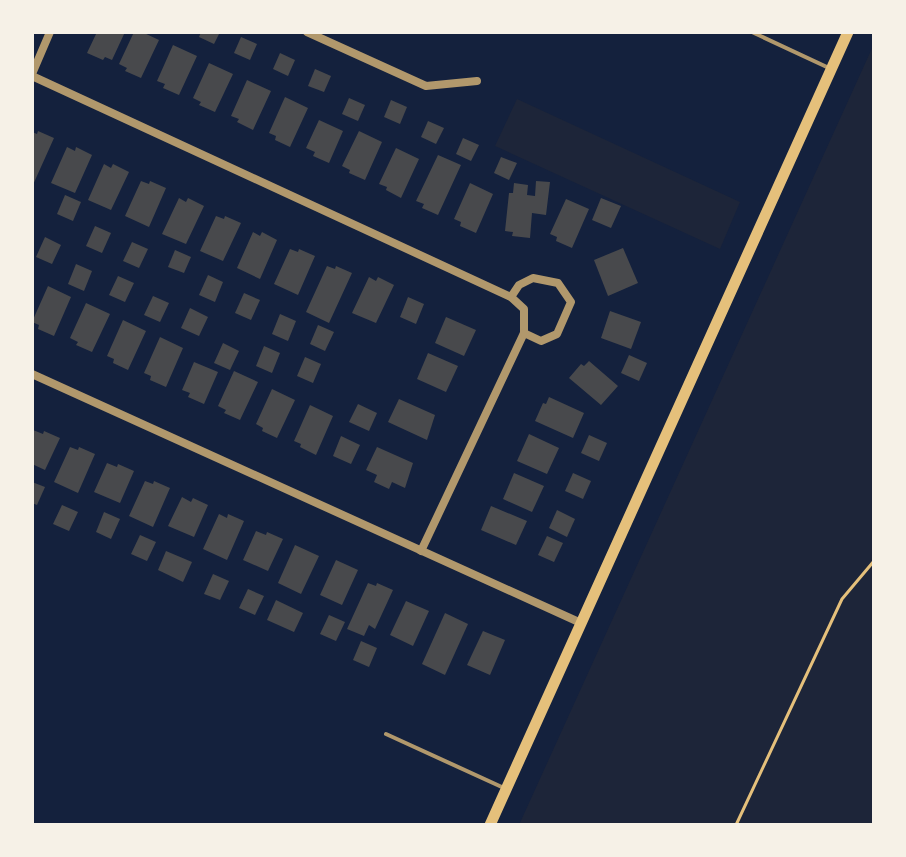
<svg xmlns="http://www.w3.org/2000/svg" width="906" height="857" font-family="Lato,sans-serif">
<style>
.green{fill:#1d2539}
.building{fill:#48494c}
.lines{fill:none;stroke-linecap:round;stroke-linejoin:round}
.path{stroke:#e5c07b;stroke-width:3}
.service{stroke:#b1986c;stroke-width:4}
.minor{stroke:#b1986c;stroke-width:8}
.secondary{stroke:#e5c07b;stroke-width:11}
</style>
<rect width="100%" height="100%" fill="#14213d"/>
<!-- green -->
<g class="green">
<polygon points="874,44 874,825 519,825"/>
<polygon points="517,99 740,202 720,249 495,146"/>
</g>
<!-- building -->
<g class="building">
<polygon points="97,32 125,32 112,60 105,57 103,60 87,53"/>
<polygon points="134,32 142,32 159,40 141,78 125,71 127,68 119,64"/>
<polygon points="201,32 220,32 214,44 199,37"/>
<polygon points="241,37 257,44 250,60 234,53"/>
<polygon points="173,45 197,56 179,95 163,88 165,84 157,81"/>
<polygon points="280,53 295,60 288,76 273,69"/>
<polygon points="209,63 233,74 215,112 199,105 201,102 193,98"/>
<polygon points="315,69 331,76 324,92 308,86"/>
<polygon points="247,80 271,91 253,130 237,122 239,119 231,116"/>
<polygon points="285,97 308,108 290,147 275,140 276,136 269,133"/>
<polygon points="349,98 365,105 358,121 342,114"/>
<polygon points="391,100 407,107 400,124 384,117"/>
<polygon points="319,120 343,131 329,163 313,156 315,152 306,148"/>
<polygon points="428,121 444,128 436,144 421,137"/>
<polygon points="38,131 54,138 32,187 32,132 37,134"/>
<polygon points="359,131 382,142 365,180 349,173 350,170 342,166"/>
<polygon points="463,138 479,145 471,161 456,154"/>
<polygon points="67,147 75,151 76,147 92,155 75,193 51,183"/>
<polygon points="396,148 419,159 401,198 386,190 387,187 379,184"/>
<polygon points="438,155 461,165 438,215 422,208 424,204 416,201"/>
<polygon points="501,157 517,163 509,180 494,173"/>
<polygon points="104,164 111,168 113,164 129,172 111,210 88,200"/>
<polygon points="141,181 149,184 150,181 166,188 149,227 125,216"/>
<polygon points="536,181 550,182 546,215 532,213 530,238 512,236 513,232 505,231 509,193 513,193 514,183 528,185 527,195 535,196"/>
<polygon points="470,183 493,194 476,233 460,226 461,222 454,219"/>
<polygon points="65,195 81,202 73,221 57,214"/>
<polygon points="179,198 186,202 188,198 204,206 186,244 162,234"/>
<polygon points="601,198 621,206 611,228 592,220"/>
<polygon points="566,199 589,209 572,248 556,241 557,237 550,234"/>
<polygon points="216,216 224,219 225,216 241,223 223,261 200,251"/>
<polygon points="95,226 111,233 102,253 86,246"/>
<polygon points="253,232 260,236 262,232 277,240 260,279 237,268"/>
<polygon points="45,237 61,245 52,264 36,257"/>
<polygon points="132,242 148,249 139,268 123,261"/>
<polygon points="623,248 638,283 608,296 594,260"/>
<polygon points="290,249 298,252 299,249 315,256 298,295 274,284"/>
<polygon points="175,250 191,257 184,273 168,267"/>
<polygon points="76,264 92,271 84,291 68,284"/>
<polygon points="327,266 335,269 336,266 352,273 329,323 306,312"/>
<polygon points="208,275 223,282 215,302 199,295"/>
<polygon points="118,276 134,283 125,302 109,295"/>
<polygon points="369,277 376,281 378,277 394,285 376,323 352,313"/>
<polygon points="48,286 71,297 54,336 38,329 39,325 32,322"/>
<polygon points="244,293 260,300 251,320 235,313"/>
<polygon points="153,296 169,303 160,322 144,315"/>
<polygon points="408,297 424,304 416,324 400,317"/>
<polygon points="86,303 110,314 92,352 76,345 78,342 70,338"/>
<polygon points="190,308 208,317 199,336 181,328"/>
<polygon points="610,311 641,322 631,349 601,338"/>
<polygon points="280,314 296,321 288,341 272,334"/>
<polygon points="446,317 476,330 464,356 435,343"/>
<polygon points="123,320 146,331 128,370 113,363 114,359 107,356"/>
<polygon points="318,325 334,332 325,351 310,344"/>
<polygon points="160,337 183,348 166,387 150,380 151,376 144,373"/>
<polygon points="223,343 239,351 230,370 214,363"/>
<polygon points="264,346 280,353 272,373 256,366"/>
<polygon points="428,353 458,366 446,392 417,379"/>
<polygon points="629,355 647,363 639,381 621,373"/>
<polygon points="305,357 321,364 313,383 297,376"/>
<polygon points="589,361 618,386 601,405 569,378 581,364 584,366"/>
<polygon points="194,362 218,372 204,404 188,397 190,393 182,390"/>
<polygon points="234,371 258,382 240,420 224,413 226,410 218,406"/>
<polygon points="272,389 295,400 277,438 262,431 263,428 256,424"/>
<polygon points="549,397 584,413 573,438 535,421 543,403 546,404"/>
<polygon points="399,399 435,415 427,440 388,422"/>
<polygon points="358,404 377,413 369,431 349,422"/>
<polygon points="310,405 333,416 316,455 300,447 301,444 294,441"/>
<polygon points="33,430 43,434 44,431 60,438 45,470 32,464"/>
<polygon points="529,434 559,448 547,474 517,461"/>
<polygon points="589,435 607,443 599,461 581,453"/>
<polygon points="341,436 360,445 351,464 333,456"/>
<polygon points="70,447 78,450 79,447 95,454 78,493 54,482"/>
<polygon points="377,447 413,463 405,488 392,482 389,489 374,482 377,475 366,470"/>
<polygon points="107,463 117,467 118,464 134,471 120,503 94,492"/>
<polygon points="514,473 544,486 532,512 503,499"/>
<polygon points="573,473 591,481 583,499 565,491"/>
<polygon points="145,481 153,484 154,481 170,488 153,527 129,516"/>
<polygon points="32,482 45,487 37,505 32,503"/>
<polygon points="182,497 191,502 193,498 208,505 194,537 168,526"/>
<polygon points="62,505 78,512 69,531 53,524"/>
<polygon points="491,506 527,521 516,545 481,530"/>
<polygon points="557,510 575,519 567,537 549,528"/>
<polygon points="104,512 120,519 111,539 96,532"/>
<polygon points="219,514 227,518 228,514 244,521 227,560 203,549"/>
<polygon points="256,531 266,535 267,532 283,539 268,571 243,560"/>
<polygon points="140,535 156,542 147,561 131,554"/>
<polygon points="547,536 563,543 554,562 538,555"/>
<polygon points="295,545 319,556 301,594 278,583"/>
<polygon points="166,551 192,562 183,582 158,570"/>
<polygon points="336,560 358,570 342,605 320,595"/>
<polygon points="213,574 229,581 220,600 204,594"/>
<polygon points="368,583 376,586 377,583 393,590 375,629 369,625 364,636 347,629"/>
<polygon points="248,589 264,596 255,615 239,608"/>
<polygon points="276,600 303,613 294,632 267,620"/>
<polygon points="406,601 429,611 413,646 390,635"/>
<polygon points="445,613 468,624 445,675 422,664"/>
<polygon points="329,615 345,622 336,641 320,634"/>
<polygon points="483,631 505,640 490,675 467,665"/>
<polygon points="361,641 377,648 369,667 353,660"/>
</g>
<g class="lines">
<!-- path -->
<polyline class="path" points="736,825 842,599 874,561"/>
<!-- service -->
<g class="service">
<polyline points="752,32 829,68"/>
<polyline points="386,734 504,788"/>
</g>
<!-- minor -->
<g class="minor">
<polyline points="307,32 426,86 477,81"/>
<polyline points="32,74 50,32"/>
<polyline points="32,76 511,297 524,309 524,333 421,551"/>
<polyline points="511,297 519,285 533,278 558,283 571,302 557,334 541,341 524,333"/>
<polyline points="32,374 581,623"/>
</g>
<!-- secondary -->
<polyline class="secondary" points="490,825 848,32"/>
</g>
<!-- border -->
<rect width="906" height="857" fill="none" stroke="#f6f1e7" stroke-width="68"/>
</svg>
